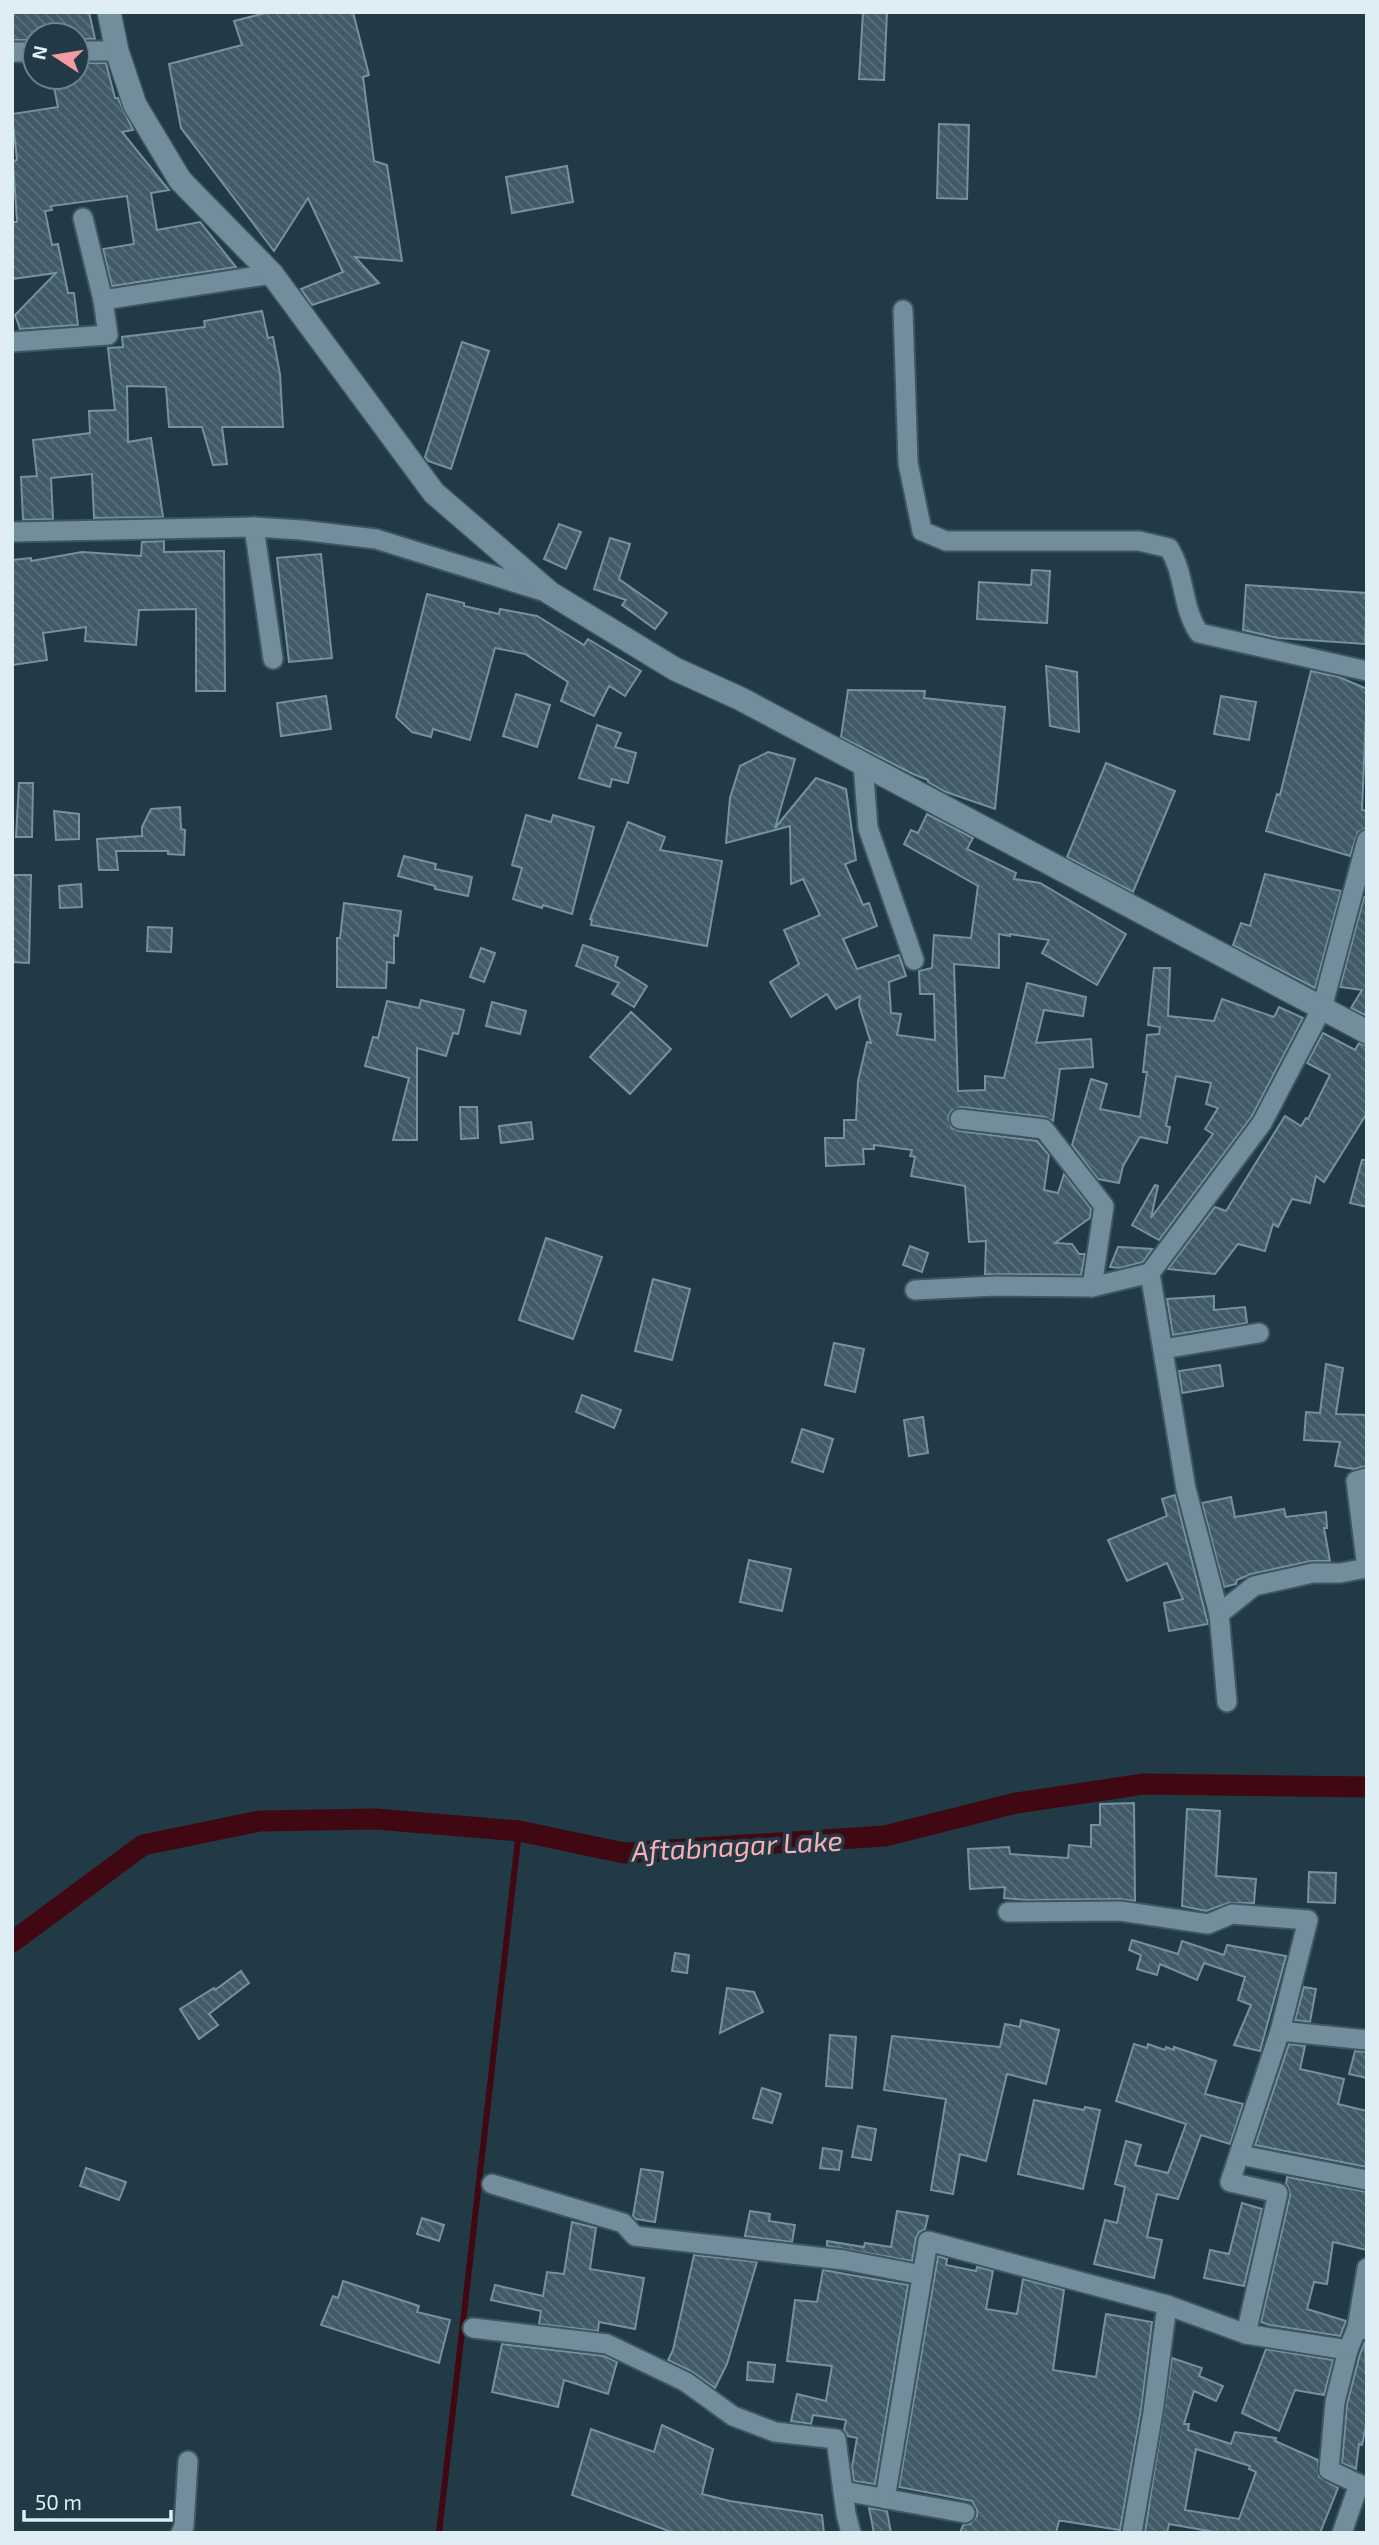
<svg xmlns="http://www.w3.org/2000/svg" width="1379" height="2545" font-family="'Exo 2',sans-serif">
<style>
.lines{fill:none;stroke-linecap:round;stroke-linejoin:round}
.stream{stroke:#3f0813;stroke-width:6}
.canal{stroke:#3f0813;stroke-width:21}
.building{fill:url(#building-back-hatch);stroke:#76919f;stroke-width:2;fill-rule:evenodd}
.minor-casing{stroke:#3f5660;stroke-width:23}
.tertiary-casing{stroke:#3f5660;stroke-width:26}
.minor{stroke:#728d9b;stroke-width:19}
.tertiary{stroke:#728d9b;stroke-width:23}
.labels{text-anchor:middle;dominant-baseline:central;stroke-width:7;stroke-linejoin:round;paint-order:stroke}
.water-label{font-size:28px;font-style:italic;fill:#fbaeb3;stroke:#213a45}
</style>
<defs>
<pattern id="building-back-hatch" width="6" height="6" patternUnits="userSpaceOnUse" patternTransform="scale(1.75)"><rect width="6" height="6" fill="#405a66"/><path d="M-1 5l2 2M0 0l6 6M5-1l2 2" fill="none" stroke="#5b727c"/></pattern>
</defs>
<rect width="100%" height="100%" fill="#213a45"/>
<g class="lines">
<!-- stream -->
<polyline class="stream" points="439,2533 519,1831"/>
<!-- canal -->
<polyline class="canal" points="12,1942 143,1845 260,1821 376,1819 519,1831 624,1853 885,1836 1016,1803 1144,1784 1367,1787"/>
</g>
<!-- building -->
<g class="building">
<polygon points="12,12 89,12 95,39 77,39 77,35 35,35 35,40 12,40"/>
<polygon points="269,12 353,12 369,75 363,77 374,161 387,165 402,261 355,257 379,283 312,305 301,289 343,272 308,198 274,251 181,128 169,64 242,45 234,21"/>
<polygon points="863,12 887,12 884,80 859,79"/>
<polygon points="77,63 106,63 115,98 118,98 133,130 122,132 169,190 151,193 157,230 200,222 236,267 112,286 103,249 134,244 127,196 51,206 52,210 45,211 52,245 58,244 68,293 74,293 78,325 20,329 15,315 56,273 12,279 12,222 17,222 13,161 17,160 12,114 58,107 52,77 77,77"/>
<polygon points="939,124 969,125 967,199 937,198"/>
<polygon points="567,166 573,202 512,213 506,177"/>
<polygon points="262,311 268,338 273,337 280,374 283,427 222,427 227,464 213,465 202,427 169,427 166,387 127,386 128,442 151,438 163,517 94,518 92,474 51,478 53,519 23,520 21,477 37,476 33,440 90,433 89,411 115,410 108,348 123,347 122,337 205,327 204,321"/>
<polygon points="462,342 489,351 451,469 428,461 425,457"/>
<polygon points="559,524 581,532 566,569 544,559"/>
<polygon points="610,538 630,544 619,579 667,613 655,629 622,605 626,600 594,589"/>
<polygon points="164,541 164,552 224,551 225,691 196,691 196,609 139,610 136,645 85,641 86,627 43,633 47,660 12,665 12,560 31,558 31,561 82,552 141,556 142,542"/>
<polygon points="321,554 332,658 289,662 277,558"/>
<polygon points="1032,570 1050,571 1047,623 977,619 979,582 1031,585"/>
<polygon points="1246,585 1367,593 1365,644 1278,638 1243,630"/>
<polygon points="427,594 464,603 464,606 499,614 500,609 537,616 584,645 588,639 641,671 625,696 609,686 594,716 561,701 568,682 525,654 495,648 470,740 433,729 431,737 412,732 396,717"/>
<polygon points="1046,666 1077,672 1079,732 1050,726"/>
<polygon points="1311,671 1339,677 1367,689 1362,810 1367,811 1367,828 1358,832 1350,856 1266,831 1277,794 1280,795"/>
<polygon points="848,690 925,691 924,698 1005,707 995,809 946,792 928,782 928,780 913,774 841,737"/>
<polygon points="516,694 550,705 537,747 503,736"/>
<polygon points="326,696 331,729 281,736 277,703"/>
<polygon points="1221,696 1256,702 1249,740 1214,734"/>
<polygon points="597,725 621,733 615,747 636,753 628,783 612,779 610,787 579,778"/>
<polygon points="768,752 795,759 775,828 816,778 846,789 856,860 845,864 863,905 869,903 877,926 843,939 857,969 899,955 906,976 889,982 891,1013 901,1014 897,1035 935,1040 934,994 920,994 919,971 932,968 934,935 971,938 978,886 904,844 911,830 918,833 927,814 973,838 967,849 1016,873 1014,879 1040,883 1126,934 1097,985 1042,953 1049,940 1010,934 1010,936 999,934 999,968 954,964 958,1091 985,1090 985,1076 1004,1078 1027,983 1086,997 1083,1016 1044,1010 1036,1043 1091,1039 1093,1067 1060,1069 1053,1121 1045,1117 961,1107 951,1111 948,1118 952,1128 959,1131 1037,1141 1049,1155 1044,1190 1058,1193 1064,1174 1091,1209 1090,1218 1055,1243 1072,1244 1079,1254 1085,1254 1081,1275 985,1274 986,1241 969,1242 965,1186 911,1176 915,1157 910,1156 912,1150 874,1145 874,1149 863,1149 864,1164 826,1166 825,1138 844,1138 844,1120 856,1120 858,1081 867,1042 871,1043 859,1005 860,996 836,1009 827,994 791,1017 770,982 799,964 784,930 820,915 803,879 791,884 790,826 726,843 730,798 740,766"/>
<polygon points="1106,763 1175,791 1133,892 1067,857"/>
<polygon points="19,783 33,783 32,837 16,837"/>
<polygon points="180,807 181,829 185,830 184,855 168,854 168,851 116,851 118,870 99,870 97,839 142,836 142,827 151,809"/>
<polygon points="54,811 79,814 79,839 56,840"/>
<polygon points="526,815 551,822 553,815 594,827 572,914 543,905 542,908 513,899 522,868 512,865"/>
<polygon points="628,822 665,837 660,850 722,861 707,946 591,925 592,920 590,919"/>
<polygon points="404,856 436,864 435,869 472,877 468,896 435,889 435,886 398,876"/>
<polygon points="1265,874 1341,891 1315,988 1233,945 1241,923 1250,926"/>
<polygon points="12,875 31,875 29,963 12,962"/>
<polygon points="81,884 82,907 60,908 59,886"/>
<polygon points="1364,897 1367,897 1367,1016 1351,1008 1362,990 1340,987"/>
<polygon points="344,903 401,911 398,936 394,935 394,963 387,962 386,988 337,987 337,938 340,938"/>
<polygon points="148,927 172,928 171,952 147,951"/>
<polygon points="583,945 618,957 615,966 647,986 634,1007 612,994 619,983 576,966"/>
<polygon points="481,948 495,953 484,982 470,977"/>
<polygon points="1154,968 1170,968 1168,1016 1214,1021 1222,999 1274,1017 1279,1007 1303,1018 1252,1116 1159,1240 1132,1225 1155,1185 1158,1186 1151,1218 1213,1134 1205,1129 1218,1108 1206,1104 1211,1083 1176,1076 1166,1126 1170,1127 1167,1143 1140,1137 1123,1166 1119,1183 1098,1179 1072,1145 1091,1079 1107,1084 1100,1109 1140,1117 1147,1072 1143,1072 1147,1035 1159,1034 1160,1027 1148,1025"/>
<polygon points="421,1000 464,1010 458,1034 453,1033 446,1056 417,1048 417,1140 393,1140 409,1078 365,1066 373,1037 378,1038 387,1001 419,1008"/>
<polygon points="492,1002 526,1011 520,1034 486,1026"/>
<polygon points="631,1012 671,1049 630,1094 590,1057"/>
<polygon points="1323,1033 1355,1050 1359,1043 1367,1046 1367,1113 1324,1182 1316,1176 1310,1203 1292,1199 1278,1227 1273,1224 1265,1251 1238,1244 1215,1274 1168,1269 1215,1207 1226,1211 1285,1116 1301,1126 1306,1118 1308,1119 1330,1075 1307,1063"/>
<polygon points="460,1107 477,1107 478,1138 461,1139"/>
<polygon points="531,1122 533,1139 501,1143 499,1126"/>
<polygon points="1362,1160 1367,1160 1367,1207 1350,1203"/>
<polygon points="546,1238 602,1257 573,1339 519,1320"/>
<polygon points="910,1246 928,1253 922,1272 903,1265"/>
<polygon points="1118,1247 1120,1247 1152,1249 1143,1262 1120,1268 1110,1267"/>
<polygon points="653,1279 690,1289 672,1360 635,1351"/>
<polygon points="1214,1296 1214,1310 1245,1307 1247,1323 1173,1335 1167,1299"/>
<polygon points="834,1343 864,1349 855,1392 825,1385"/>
<polygon points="1326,1364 1343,1368 1336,1414 1367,1415 1367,1466 1354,1469 1335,1466 1340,1442 1304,1440 1306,1412 1320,1413"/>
<polygon points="1220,1365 1223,1386 1182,1393 1179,1371"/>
<polygon points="582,1395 621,1410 614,1428 576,1412"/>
<polygon points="923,1417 928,1453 909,1456 904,1420"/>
<polygon points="802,1429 833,1439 823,1472 792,1462"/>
<polygon points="1175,1495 1208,1624 1169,1631 1164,1603 1183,1599 1167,1563 1127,1581 1108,1540 1167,1516 1162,1499"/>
<polygon points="1231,1497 1235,1517 1284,1509 1286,1517 1326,1512 1327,1528 1324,1528 1330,1561 1311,1561 1251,1574 1237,1580 1236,1584 1224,1587 1202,1503"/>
<polygon points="749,1560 791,1569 782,1611 740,1602"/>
<polygon points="1134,1803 1135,1901 1120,1899 1026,1900 1004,1898 1005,1887 970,1889 968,1849 1009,1847 1010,1854 1068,1858 1069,1845 1091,1847 1091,1825 1100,1825 1100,1804"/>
<polygon points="1187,1809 1220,1811 1216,1876 1256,1879 1254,1903 1228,1903 1206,1911 1182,1906"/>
<polygon points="1309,1872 1336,1873 1335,1903 1308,1902"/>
<polygon points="1132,1940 1178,1954 1182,1941 1224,1955 1227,1945 1286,1956 1260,2051 1234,2045 1251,2005 1238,2000 1245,1977 1204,1963 1197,1980 1160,1964 1157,1975 1137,1969 1141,1955 1129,1950"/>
<polygon points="675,1953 689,1955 687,1973 672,1971"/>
<polygon points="241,1971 249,1983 209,2014 218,2025 199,2039 180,2009 214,1988 215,1990"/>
<polygon points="1304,1987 1316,1989 1310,2022 1295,2020"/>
<polygon points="727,1988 754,1992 763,2012 720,2033"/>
<polygon points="1021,2020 1059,2030 1046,2084 1007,2074 986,2161 960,2154 953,2194 931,2190 946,2099 884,2090 892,2036 1000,2047 1005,2024 1020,2027"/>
<polygon points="830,2035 856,2037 852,2088 826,2086"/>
<polygon points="1134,2044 1147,2048 1148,2044 1165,2050 1166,2047 1174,2050 1174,2047 1216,2061 1205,2094 1243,2104 1230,2144 1201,2135 1178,2199 1157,2194 1147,2237 1162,2240 1154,2278 1094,2264 1105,2220 1117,2223 1125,2187 1115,2184 1126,2141 1141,2145 1135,2165 1168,2173 1186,2124 1116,2101"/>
<polygon points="1289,2044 1305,2046 1300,2069 1344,2079 1338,2104 1367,2111 1367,2167 1255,2145"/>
<polygon points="1355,2051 1367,2052 1367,2078 1349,2074"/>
<polygon points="762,2088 781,2094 772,2123 753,2118"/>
<polygon points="1034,2100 1084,2110 1085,2107 1100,2110 1083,2189 1018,2174"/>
<polygon points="858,2126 876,2129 871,2160 852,2157"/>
<polygon points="823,2148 842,2151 839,2170 820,2168"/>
<polygon points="86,2168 126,2182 119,2200 80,2186"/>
<polygon points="641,2169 663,2172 655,2222 636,2219 633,2216"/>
<polygon points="1287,2177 1367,2192 1367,2250 1333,2242 1327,2284 1314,2282 1307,2309 1346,2321 1340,2336 1270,2325 1261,2322 1290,2196 1289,2189 1286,2184"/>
<polygon points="1242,2203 1262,2209 1244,2286 1204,2278 1210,2250 1229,2254"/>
<polygon points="750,2211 770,2214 769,2221 795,2225 792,2242 745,2236"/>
<polygon points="897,2211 928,2216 925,2229 919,2232 916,2238 912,2261 827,2246 827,2241 864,2247 865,2243 891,2247"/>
<polygon points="422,2218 444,2225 439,2241 417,2234"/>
<polygon points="572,2222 596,2228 590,2269 644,2278 635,2329 599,2322 598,2331 539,2324 541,2311 491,2300 495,2285 543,2296 547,2272 564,2274"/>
<polygon points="694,2255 757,2262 727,2364 715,2388 693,2372 668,2360 673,2350"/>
<polygon points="938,2256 947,2259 946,2265 976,2271 977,2267 993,2271 986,2309 1017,2314 1023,2279 1064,2290 1053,2370 1096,2377 1106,2314 1152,2322 1141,2410 1120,2530 1063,2521 1059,2521 1056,2533 960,2533 963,2525 970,2524 977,2516 977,2510 972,2501 899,2487"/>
<polygon points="823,2270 908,2285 875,2484 854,2481 852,2467 857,2438 848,2436 844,2430 846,2420 813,2415 811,2424 791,2421 797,2394 826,2401 832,2366 787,2361 795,2300 817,2302"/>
<polygon points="343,2281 419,2306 417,2312 450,2320 439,2363 321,2325 333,2296 338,2298"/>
<polygon points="1365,2342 1367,2421 1362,2445 1359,2444 1356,2469 1342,2463 1347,2404 1360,2354"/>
<polygon points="502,2344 604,2356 617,2362 608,2394 564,2380 558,2407 492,2392"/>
<polygon points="1266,2349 1333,2360 1324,2395 1295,2390 1279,2431 1242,2413"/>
<path d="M1172 2358 1202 2368 1199 2376 1223 2386 1216 2401 1194 2391 1184 2424H1189L1188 2430 1231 2444 1235 2432 1276 2438 1275 2441 1318 2460 1319 2477 1338 2488 1320 2533H1220L1169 2524 1167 2533 1145 2532ZM1196 2449 1250 2466 1249 2469 1256 2472 1239 2519 1185 2510Z"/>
<polygon points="748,2362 775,2365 773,2382 747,2380"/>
<polygon points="662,2425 713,2449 702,2494 730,2501 822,2515 824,2533 674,2533 572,2495 591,2429 654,2452"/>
<polygon points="869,2508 887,2511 891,2533 874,2533"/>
</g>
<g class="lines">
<!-- minor casing -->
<g class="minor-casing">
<g id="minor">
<polyline points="77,51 117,51"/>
<polyline points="12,52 35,52"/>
<polyline points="83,218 103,300"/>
<path d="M903 310 908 463 922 531 946 541H1139L1169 548C1186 576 1181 606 1199 633L1367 671"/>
<polyline points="12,342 108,335 103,300 272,274"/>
<polyline points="254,527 273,659"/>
<polyline points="12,532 254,527 301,530 376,539 549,593"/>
<polyline points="863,764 868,828 914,960"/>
<polyline points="960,1119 1044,1129 1104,1206 1092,1287"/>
<polyline points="1150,1273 1186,1489 1219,1614 1227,1702"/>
<polyline points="915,1290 996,1286 1092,1287 1150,1273 1262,1123 1322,1008 1367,840"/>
<polyline points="1163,1349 1259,1333"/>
<polyline points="1219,1614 1254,1586 1313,1573 1340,1573 1367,1568 1356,1481 1367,1478"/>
<polyline points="1008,1912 1120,1911 1208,1924 1232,1914 1308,1920 1280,2031 1230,2182 1278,2193 1246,2334"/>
<polyline points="1280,2031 1367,2040"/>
<polyline points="1240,2155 1367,2180"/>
<polyline points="492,2184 623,2223 635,2236 844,2260 922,2275"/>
<polyline points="473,2328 607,2344 686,2382 733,2416 775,2432 836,2439 846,2514 851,2533"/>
<polyline points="1357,2328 1367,2268"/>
<polyline points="1348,2350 1335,2402 1329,2470 1367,2488"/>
<polyline points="843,2491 965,2513"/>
<polyline points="885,2499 928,2241 1167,2305 1246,2334 1348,2350 1357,2328 1367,2330"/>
<polyline points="181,2533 184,2526 188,2461"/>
<polyline points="1132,2533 1153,2412 1167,2305"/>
<polyline points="1342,2533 1359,2484"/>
</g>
</g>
<!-- tertiary casing -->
<g class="tertiary-casing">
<polyline id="tertiary" points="109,12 117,51 135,105 180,180 272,274 434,493 550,593 675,669 741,699 1367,1032"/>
</g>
<!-- minor -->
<use href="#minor" class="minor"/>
<!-- tertiary -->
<use href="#tertiary" class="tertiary"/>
</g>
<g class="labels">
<!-- water labels -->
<g class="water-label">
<text transform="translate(737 1845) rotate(-3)">Aftabnagar Lake</text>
</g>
</g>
<!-- border -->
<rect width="1379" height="2545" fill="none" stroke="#dfeef5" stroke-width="28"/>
<!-- north arrow -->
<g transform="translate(56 56) rotate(282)"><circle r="33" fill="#213a45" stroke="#6d828b" stroke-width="2"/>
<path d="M0-5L12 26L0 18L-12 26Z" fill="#f49aa2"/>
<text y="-10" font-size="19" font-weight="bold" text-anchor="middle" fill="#dfeef5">N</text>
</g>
<!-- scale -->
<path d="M24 2510v10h147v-10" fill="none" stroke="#dfeef5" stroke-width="3.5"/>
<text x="35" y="2510" font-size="21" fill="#dfeef5" stroke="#213a45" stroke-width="5" paint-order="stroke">50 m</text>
</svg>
